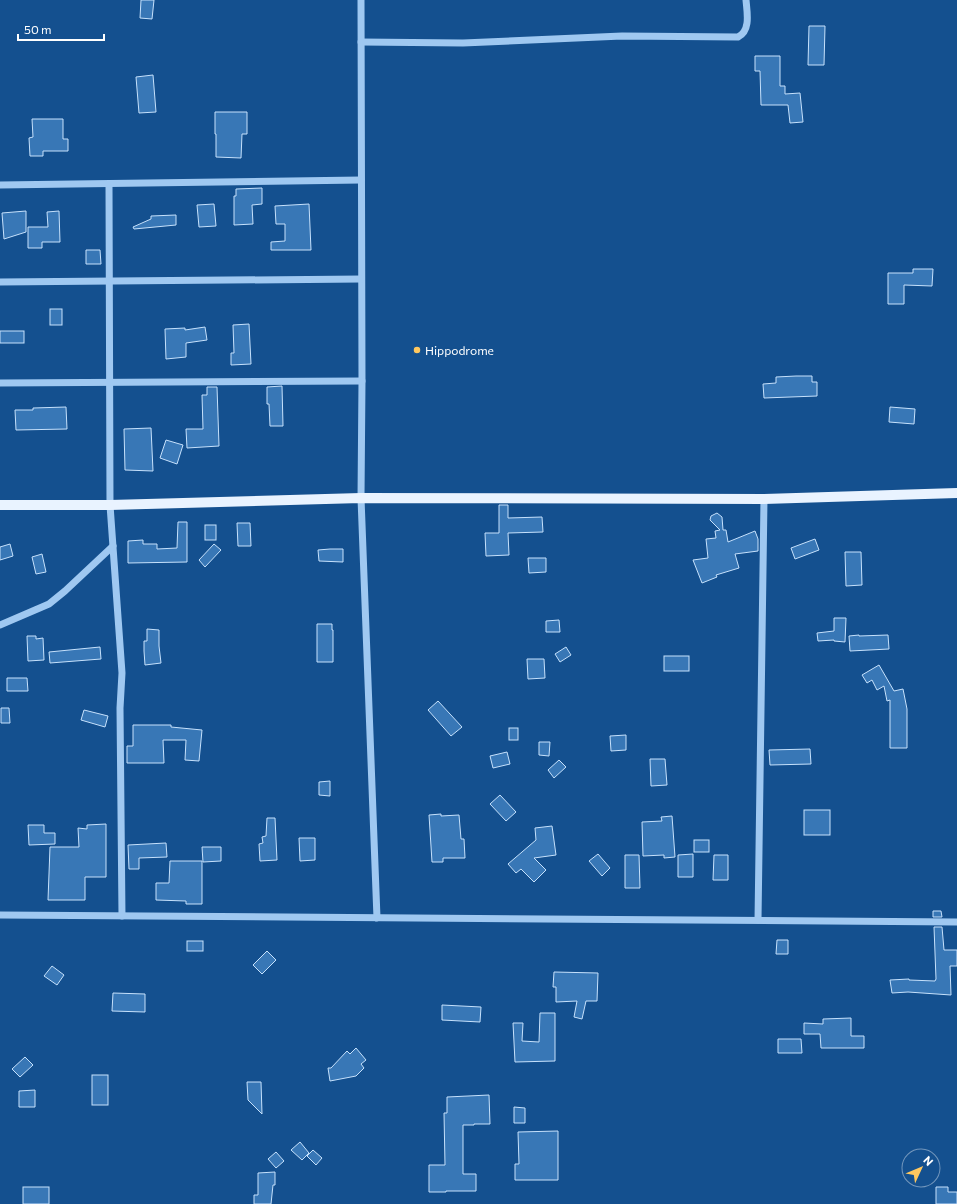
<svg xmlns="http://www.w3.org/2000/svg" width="957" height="1204" font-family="Commissioner,sans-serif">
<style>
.building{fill:#3877b6;stroke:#c6e1fc}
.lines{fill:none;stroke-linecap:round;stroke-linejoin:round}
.minor{stroke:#9fc8f1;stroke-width:7}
.major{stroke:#e9f3ff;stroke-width:10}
.poi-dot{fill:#ffc85f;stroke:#14508f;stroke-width:1.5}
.labels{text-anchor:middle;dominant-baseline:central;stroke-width:3;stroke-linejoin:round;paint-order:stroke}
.poi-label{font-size:12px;fill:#fff;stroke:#14508f;text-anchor:start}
</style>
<rect width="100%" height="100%" fill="#14508f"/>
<!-- building -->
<g class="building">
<polygon points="141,0 154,0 152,19 140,18"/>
<polygon points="809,26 825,26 824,65 808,65"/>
<polygon points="755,56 780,56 780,86 785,86 785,94 800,93 803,122 790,123 788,105 761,105 760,71 755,71"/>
<polygon points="153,75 156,112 139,113 136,77"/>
<polygon points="215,112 247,112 247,134 242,134 241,158 216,157 216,134 215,134"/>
<polygon points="32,119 63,119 63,139 68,139 68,151 43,151 43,156 30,156 29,138 33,137"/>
<polygon points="262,188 262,204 252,205 253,224 234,225 234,196 236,196 236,189"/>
<polygon points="214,204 216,226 199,227 197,205"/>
<polygon points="309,204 311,250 271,250 271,242 285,241 285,224 276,224 275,206"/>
<polygon points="26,211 26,232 4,239 2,213"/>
<polygon points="59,211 60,242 42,242 42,248 28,248 28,227 48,227 47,212"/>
<polygon points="176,215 176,225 134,229 133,227 151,219 151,216"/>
<polygon points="86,250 100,250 101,264 86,264"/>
<polygon points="913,269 933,269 932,286 904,285 904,304 888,304 888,273 913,273"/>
<rect x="50" y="309" width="12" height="16"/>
<polygon points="249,324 251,364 231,365 231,353 234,353 233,325"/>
<polygon points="205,327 207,340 186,343 186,357 166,359 165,329 185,328 185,330"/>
<rect x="0" y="331" width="24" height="12"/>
<polygon points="796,376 812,376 812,382 817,382 817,396 764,398 763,384 776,383 776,377"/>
<polygon points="282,386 283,426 270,426 269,404 267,404 267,387"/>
<polygon points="207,387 217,387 219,446 187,448 186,429 203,429 202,395 207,395"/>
<polygon points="66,407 67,429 16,430 15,410 33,410 33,408"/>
<polygon points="890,407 915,409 914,424 889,422"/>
<polygon points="151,428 153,471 125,470 124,429"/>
<polygon points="166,440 183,445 177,464 160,458"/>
<polygon points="499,505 508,505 508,518 542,517 543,532 508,533 509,555 486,556 485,533 499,533"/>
<polygon points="717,513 722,517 723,530 726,530 728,542 755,531 758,539 758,551 735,554 739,568 716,575 717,577 702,583 693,560 708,558 706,539 716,538 715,531 720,530 710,520 711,516"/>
<polygon points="178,522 187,522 187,562 128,563 128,541 143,540 143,544 157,544 157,549 177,548"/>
<polygon points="237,523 250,523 251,546 238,546"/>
<rect x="205" y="525" width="11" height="15"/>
<polygon points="815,539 819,550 795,559 791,548"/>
<polygon points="10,544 13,556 0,560 0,547"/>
<polygon points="214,544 221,550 205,567 199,560"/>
<polygon points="330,549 343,549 343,562 319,561 318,550"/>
<polygon points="845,552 861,552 862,585 846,586"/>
<polygon points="42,554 46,572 36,574 32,557"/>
<polygon points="528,558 546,558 546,572 529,573"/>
<polygon points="834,618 846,618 845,642 834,641 834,640 818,641 817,633 834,631"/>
<polygon points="559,620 560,632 546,632 546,621"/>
<polygon points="317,624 332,624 332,630 333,630 333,662 317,662"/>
<polygon points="147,629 159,630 159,646 161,663 145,665 144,651 144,641 147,641"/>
<polygon points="859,635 859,636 888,635 889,649 850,651 849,636"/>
<polygon points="27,636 36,636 36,639 43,638 44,660 28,661"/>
<polygon points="100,647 101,659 50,663 49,652"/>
<polygon points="566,647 571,655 560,662 555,654"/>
<rect x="664" y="656" width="25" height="15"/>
<polygon points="527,659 544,659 545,678 528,679"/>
<polygon points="879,665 894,691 903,689 907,709 907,748 890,748 890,700 887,701 884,686 877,690 872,680 867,683 862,675"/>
<polygon points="7,678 27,678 28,691 7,691"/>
<polygon points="438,701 462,727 451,736 428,710"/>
<polygon points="1,708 9,708 10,723 1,723"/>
<polygon points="84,710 108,716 105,727 81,720"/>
<polygon points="133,725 171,725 171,727 202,730 199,761 185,760 186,740 163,740 164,763 127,763 127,746 133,746"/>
<rect x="509" y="728" width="9" height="12"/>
<polygon points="626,735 626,750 611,751 610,736"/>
<polygon points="539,742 550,742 549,756 539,755"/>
<polygon points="810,749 811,764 770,765 769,750"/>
<polygon points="507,752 510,764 493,768 490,756"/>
<polygon points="650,759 665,759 667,785 651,786"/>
<polygon points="559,760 566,767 554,778 548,770"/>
<polygon points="330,781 330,796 319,795 319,782"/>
<polygon points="500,795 516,812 506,821 490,804"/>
<rect x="804" y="810" width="26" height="25"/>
<polygon points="441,814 441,816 459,815 461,839 464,839 465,858 443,858 443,862 432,862 429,815"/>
<polygon points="672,816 675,857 664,858 664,855 643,856 642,822 662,821 661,817"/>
<polygon points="267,818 275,818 277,860 260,861 259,844 263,843 262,837 266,836"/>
<polygon points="106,824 106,877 85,877 85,900 48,900 50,847 79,847 78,828 87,829 87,825"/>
<polygon points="28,825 44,825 44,833 55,833 55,844 29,845"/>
<polygon points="552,826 556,855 534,858 546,870 534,882 521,869 516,873 508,864 536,840 535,828"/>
<polygon points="299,838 315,838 315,860 300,861"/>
<rect x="694" y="840" width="15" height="12"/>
<polygon points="166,843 167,857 139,858 139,869 129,869 128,845"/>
<polygon points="202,847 221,847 221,861 203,862"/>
<polygon points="598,854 610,868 602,876 589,861"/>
<polygon points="693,854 693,877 678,877 678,855"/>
<polygon points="625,855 639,855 640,888 625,888"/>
<polygon points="714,855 728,855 728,880 713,880"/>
<polygon points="170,861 202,861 202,904 186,904 186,901 156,900 156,883 169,883"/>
<polygon points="933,911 941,911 942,917 933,917"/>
<polygon points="934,927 942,927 944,950 957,950 957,966 950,966 951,995 908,992 892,993 890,980 909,979 909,980 935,981 936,979"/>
<polygon points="777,940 788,940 788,954 776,954"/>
<rect x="187" y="941" width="16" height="10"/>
<polygon points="267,951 276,960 262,974 253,965"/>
<polygon points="52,966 64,975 57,985 44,976"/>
<polygon points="554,972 598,973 597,1001 586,1001 582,1019 574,1017 577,1001 556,1002 556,987 553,987"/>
<polygon points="113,993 145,994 145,1012 112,1011"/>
<polygon points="442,1005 481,1007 480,1022 442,1020"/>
<polygon points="540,1013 555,1013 555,1061 515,1062 513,1023 523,1023 522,1041 539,1042"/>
<polygon points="851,1018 851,1036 864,1036 864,1048 821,1048 820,1034 804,1034 804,1023 823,1024 823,1019"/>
<polygon points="778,1039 801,1039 802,1053 778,1053"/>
<polygon points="356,1048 366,1060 361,1064 364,1068 356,1076 330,1081 328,1068 331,1068 347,1051 350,1054"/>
<polygon points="25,1057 33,1065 20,1077 12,1069"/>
<rect x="92" y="1075" width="16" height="30"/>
<polygon points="247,1082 261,1082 262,1114 248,1100"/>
<polygon points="35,1090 35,1107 19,1107 19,1091"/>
<polygon points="489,1095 490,1124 474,1124 474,1125 463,1125 463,1174 476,1174 476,1191 446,1191 446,1192 429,1192 429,1165 445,1165 444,1113 447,1113 447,1097"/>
<polygon points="514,1107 525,1108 525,1123 514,1123"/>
<polygon points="558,1131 558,1180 515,1180 515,1164 519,1164 518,1132"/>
<polygon points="300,1142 309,1153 302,1160 291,1150"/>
<polygon points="313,1150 322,1158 316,1165 307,1156"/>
<polygon points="276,1152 284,1161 276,1168 268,1159"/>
<polygon points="275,1172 275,1185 273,1185 271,1204 254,1204 254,1195 258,1195 258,1173"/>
<rect x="23" y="1187" width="26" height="17"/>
<polygon points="936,1187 948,1187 948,1192 957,1192 957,1204 936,1204"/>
</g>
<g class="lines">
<!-- minor -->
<g class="minor">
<polyline points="361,0 362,381 361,498 377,918"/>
<path d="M361 42 463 43 622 36 738 37C751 31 747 12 746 0"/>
<polyline points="109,184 110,505 122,673 120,708 122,916"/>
<polyline points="0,185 361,180"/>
<polyline points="0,282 361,279"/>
<polyline points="0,383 362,381"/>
<polyline points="0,625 49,604 65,591 113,546"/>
<polyline points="0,915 957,922"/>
<polyline points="758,920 764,499"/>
</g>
<!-- major -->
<polyline class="major" points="0,505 110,505 361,498 764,499 957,493"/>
</g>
<!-- markers -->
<circle class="poi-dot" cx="417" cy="350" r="4"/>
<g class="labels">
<!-- poi labels -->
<g class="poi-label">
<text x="425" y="350">Hippodrome</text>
</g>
</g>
<!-- north arrow -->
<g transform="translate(921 1168) rotate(46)"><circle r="19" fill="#14508f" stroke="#7296bc"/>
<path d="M0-3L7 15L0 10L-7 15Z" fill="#ffc85f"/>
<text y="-6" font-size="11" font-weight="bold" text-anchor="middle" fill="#ffffff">N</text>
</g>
<!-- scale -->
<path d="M18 34v6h86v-6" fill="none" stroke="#ffffff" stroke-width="2"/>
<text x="24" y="34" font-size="12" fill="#ffffff" stroke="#14508f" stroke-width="3" paint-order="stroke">50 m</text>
</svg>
